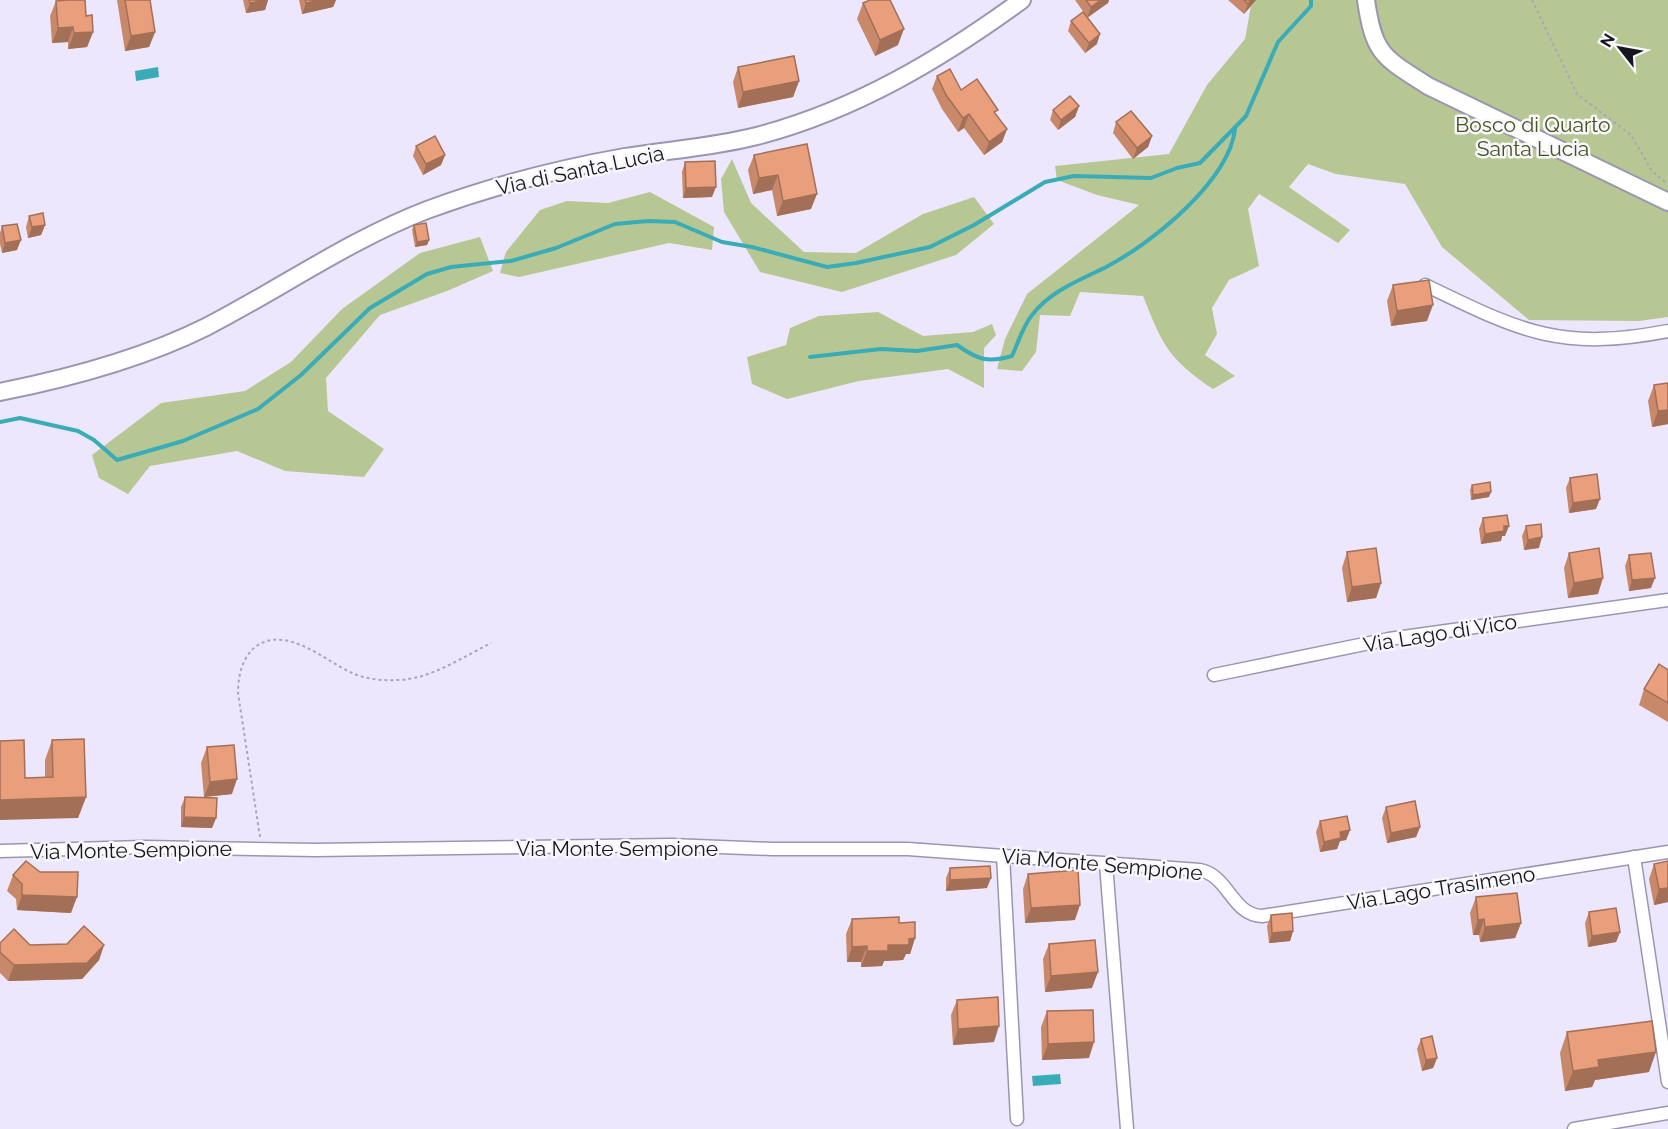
<svg xmlns="http://www.w3.org/2000/svg" width="1668" height="1129" font-family="Raleway,sans-serif">
<style>
.green{fill:#b7c793}
.water{fill:#3aacb8}
.lines{fill:none;stroke-linecap:round;stroke-linejoin:round}
.stream{stroke:#3aacb8;stroke-width:4}
.street-casing{stroke:#9b96af;stroke-width:15}
.secondary-casing{stroke:#9b96af;stroke-width:20}
.path{stroke:#aaa6b8;stroke-width:2;stroke-dasharray:3 3;stroke-linecap:butt}
.street{stroke:#fff;stroke-width:12}
.secondary{stroke:#fff;stroke-width:16}
.wall{fill:#c8896b}
.shaded-wall{fill:#a36f57}
.building{fill:#e99f7c;stroke:#a36f57;stroke-width:1.5}
.labels{text-anchor:middle;dominant-baseline:central;stroke-width:5;stroke-linejoin:round;paint-order:stroke}
.park-label{font-size:21px;fill:#46531e;stroke:#f8f7fc}
.street-label{font-size:21px;fill:#17151e;stroke:#f8f7fc}
</style>
<rect width="100%" height="100%" fill="#ece7fd"/>
<!-- green -->
<g class="green">
<path d="M1252 0H1668V317L1639 321 1529 320 1442 247 1405 184 1336 174 1308 164 1289 187 1350 230 1338 243 1259 194 1248 209 1259 266 1229 280 1212 308 1217 334 1205 355 1235 376 1213 389C1168 358 1163 346 1143 296L1080 292 1070 316 1040 315 1036 352 1022 371 997 369 1005 339 1027 294 1139 205 1097 195 1057 180 1055 166 1169 154 1207 85 1245 39Z"/>
<polygon points="732,159 751,203 804,252 856,253 923,214 974,197 994,224 956,255 842,292 760,272 724,212 721,179"/>
<polygon points="650,192 714,227 712,250 669,243 519,277 500,273 506,252 540,210 567,201 608,203"/>
<polygon points="480,237 493,271 447,291 380,315 326,378 328,411 384,449 364,477 285,471 237,451 150,466 128,494 99,478 92,455 161,403 245,391 291,362 342,309 420,253"/>
<polygon points="878,312 923,336 973,332 992,324 996,335 984,348 984,388 948,369 859,381 787,399 752,384 747,357 786,345 790,328 819,316"/>
</g>
<!-- water -->
<g class="water">
<polygon points="158,67 159,77 136,81 135,71"/>
<polygon points="1060,1074 1061,1084 1033,1086 1032,1076"/>
</g>
<g class="lines">
<!-- stream -->
<g class="stream">
<path d="M810 357 881 349 917 351 957 345C978 360 988 363 1012 356 1018 343 1023 326 1032 315 1051 290 1081 280 1108 266 1153 242 1229 181 1235 129"/>
<polyline points="0,422 20,418 78,431 94,440 117,460 183,441 258,409 301,375 370,308 427,274 451,267 511,261 556,248 615,224 648,221 675,222 722,242 752,247 827,267 856,263 930,247 974,225 1045,182 1074,176 1151,178 1177,168 1200,163 1246,116 1278,42 1311,6 1311,0"/>
</g>
<!-- street casing -->
<g class="street-casing">
<g id="street">
<path d="M1425 285C1520 331 1560 352 1668 331"/>
<polyline points="1214,675 1389,639 1668,600"/>
<path d="M0 851 144 847 315 850 671 845 772 849H908L1200 870C1229 876 1232 915 1262 916L1668 852"/>
<polyline points="1003,855 1017,1119"/>
<polyline points="1634,857 1668,1082"/>
<polyline points="1106,864 1127,1129"/>
<polyline points="1574,1129 1668,1113"/>
</g>
</g>
<!-- secondary casing -->
<g class="secondary-casing">
<g id="secondary">
<path d="M1366 0C1374 55 1383 57 1428 86L1668 202"/>
<path d="M0 392C70 378 142 359 206 327 280 289 349 240 427 210 492 186 557 169 625 157 669 150 714 147 757 136 856 110 941 59 1022 0"/>
</g>
</g>
<!-- path -->
<g class="path">
<polyline points="1532,0 1577,94 1631,135 1652,171 1666,183"/>
<path d="M260 837 238 693C238 677 242 658 255 647 286 624 325 661 352 673 366 679 382 681 397 680 429 680 463 657 491 643"/>
</g>
<!-- street -->
<use href="#street" class="street"/>
<!-- secondary -->
<use href="#secondary" class="secondary"/>
</g>
<!-- wall -->
<g class="wall">
<polygon points="117,0 150,0 155,32 149,47 125,51"/>
<polygon points="243,0 268,0 265,10 246,13"/>
<polygon points="299,0 336,0 333,7 302,14"/>
<polygon points="1075,0 1109,0 1108,3 1087,17 1097,44 1085,53 1068,31 1071,21 1085,14"/>
<polygon points="1228,0 1256,0 1244,14"/>
<polygon points="56,1 86,16 93,32 87,47 68,49 68,42 52,43 50,16"/>
<polygon points="863,3 898,45 875,56 857,19"/>
<polygon points="738,67 799,81 793,97 738,108 733,82"/>
<polygon points="937,76 961,90 996,114 1007,129 1002,142 984,155 964,128 958,132 942,109 932,89"/>
<polygon points="1079,106 1075,117 1058,130 1050,120 1053,110"/>
<polygon points="1116,122 1152,136 1148,147 1133,159 1113,133"/>
<polygon points="807,144 811,209 777,216 772,190 753,194 748,170 754,155"/>
<polygon points="416,146 445,155 441,165 423,175 413,156"/>
<polygon points="685,162 712,197 683,198 682,172"/>
<polygon points="29,216 45,225 41,235 28,238 26,227"/>
<polygon points="414,225 429,240 427,245 415,247 412,230"/>
<polygon points="2,226 17,250 2,253 0,244 0,233"/>
<polygon points="1393,285 1427,321 1391,326 1387,301"/>
<polygon points="1654,385 1668,424 1652,427 1648,401"/>
<polygon points="1570,478 1596,509 1569,513 1566,488"/>
<polygon points="1472,485 1489,497 1471,500 1470,490"/>
<polygon points="1483,518 1505,536 1502,536 1501,541 1481,544 1479,529"/>
<polygon points="1526,526 1539,548 1524,550 1522,536"/>
<polygon points="1347,552 1381,583 1376,598 1347,602 1342,568"/>
<polygon points="1569,553 1598,594 1568,598 1564,568"/>
<polygon points="1629,555 1651,588 1629,591 1625,566"/>
<polygon points="1668,670 1668,722 1639,705 1644,689"/>
<polygon points="52,740 86,797 78,818 25,778 45,777 45,760"/>
<polygon points="207,747 232,794 204,797 201,763"/>
<polygon points="185,797 216,818 212,828 181,827 181,807"/>
<polygon points="1386,807 1420,827 1416,837 1387,843 1382,818"/>
<polygon points="1320,821 1350,830 1346,840 1340,841 1337,849 1320,852 1316,832"/>
<polygon points="1668,861 1668,902 1654,905 1649,879 1654,864"/>
<polygon points="950,868 987,888 946,891 946,878"/>
<polygon points="1028,874 1075,920 1025,923 1023,889"/>
<polygon points="13,875 71,913 17,910 16,899 7,891"/>
<polygon points="1476,897 1521,923 1515,938 1480,942 1479,935 1473,935 1470,913"/>
<polygon points="1589,912 1620,932 1616,942 1588,947 1585,923"/>
<polygon points="1271,915 1293,931 1290,941 1269,943 1267,926"/>
<polygon points="852,919 899,923 915,938 910,954 906,954 903,960 884,961 882,966 861,967 861,962 847,962 846,934"/>
<polygon points="0,943 30,945 104,945 99,960 82,979 8,981 0,973"/>
<polygon points="1049,944 1092,988 1045,992 1043,959"/>
<polygon points="957,1000 994,1042 953,1045 951,1015"/>
<polygon points="1047,1011 1089,1058 1042,1060 1041,1027"/>
<polygon points="1567,1032 1649,1072 1595,1080 1592,1087 1565,1091 1560,1053"/>
<polygon points="1421,1039 1437,1058 1433,1068 1422,1071 1417,1049"/>
</g>
<!-- shaded-wall -->
<g class="shaded-wall">
<polygon points="268,0 265,10 246,13 250,3"/>
<polygon points="321,0 336,0 333,7 302,14 306,3"/>
<polygon points="1101,0 1109,0 1108,3 1087,18 1091,7"/>
<polygon points="1251,0 1256,0 1244,14 1248,4"/>
<polygon points="73,27 68,42 52,43 58,28"/>
<polygon points="904,29 898,45 875,56 880,40"/>
<polygon points="93,32 87,47 68,49 74,33"/>
<polygon points="155,32 149,47 125,51 131,36"/>
<polygon points="1100,34 1097,44 1085,53 1089,43"/>
<polygon points="799,81 793,97 738,108 743,92"/>
<polygon points="1079,106 1075,117 1058,130 1061,120"/>
<polygon points="969,114 964,128 958,132 963,118"/>
<polygon points="1007,129 1002,142 984,155 989,142"/>
<polygon points="1152,136 1148,147 1133,159 1137,148"/>
<polygon points="445,155 441,165 423,175 426,164"/>
<polygon points="778,175 772,190 753,194 759,178"/>
<polygon points="716,187 712,197 683,198 686,188"/>
<polygon points="817,194 811,209 777,216 783,201"/>
<polygon points="45,225 41,235 28,238 32,227"/>
<polygon points="21,240 17,250 2,253 5,243"/>
<polygon points="429,240 427,245 415,247 417,242"/>
<polygon points="1433,305 1427,321 1391,326 1397,311"/>
<polygon points="1668,410 1668,424 1652,427 1658,411"/>
<polygon points="1491,492 1489,497 1471,500 1473,495"/>
<polygon points="1600,499 1596,509 1569,513 1573,503"/>
<polygon points="1504,526 1509,526 1505,536 1502,536 1501,541 1481,544 1485,534"/>
<polygon points="1542,537 1539,548 1524,550 1528,540"/>
<polygon points="1603,578 1598,594 1568,598 1574,583"/>
<polygon points="1655,578 1651,588 1629,591 1632,580"/>
<polygon points="1381,583 1376,598 1347,602 1352,587"/>
<polygon points="237,779 232,794 204,797 210,782"/>
<polygon points="86,797 78,818 0,820 0,800"/>
<polygon points="184,817 216,818 212,828 181,827"/>
<polygon points="1420,827 1416,837 1387,843 1391,833"/>
<polygon points="1350,830 1346,840 1340,841 1337,849 1320,852 1324,842 1340,832"/>
<polygon points="991,878 987,888 946,891 950,880"/>
<polygon points="1668,888 1668,902 1654,905 1659,889"/>
<polygon points="22,895 77,897 71,913 17,910"/>
<polygon points="1080,905 1075,920 1025,923 1031,908"/>
<polygon points="1484,919 1479,935 1473,935 1478,920"/>
<polygon points="1521,923 1515,938 1480,942 1485,927"/>
<polygon points="1293,931 1290,941 1269,943 1272,933"/>
<polygon points="1620,932 1616,942 1588,947 1592,936"/>
<polygon points="915,938 910,954 906,954 903,960 884,961 882,966 861,967 867,951 909,939"/>
<polygon points="104,945 99,960 82,979 8,981 14,965"/>
<polygon points="867,946 861,962 847,962 852,947"/>
<polygon points="1098,972 1092,988 1045,992 1051,976"/>
<polygon points="999,1026 994,1042 953,1045 958,1029"/>
<polygon points="1094,1042 1089,1058 1042,1060 1048,1044"/>
<polygon points="1656,1052 1649,1072 1595,1080 1592,1087 1565,1091 1573,1071 1598,1060"/>
<polygon points="1437,1058 1433,1068 1422,1071 1426,1060"/>
</g>
<!-- building -->
<g class="building">
<polygon points="67,0 85,0 86,16 92,15 93,32 74,33 73,27 58,28 56,1"/>
<polygon points="125,0 150,0 155,32 131,36"/>
<polygon points="249,0 267,0 250,3"/>
<polygon points="305,0 321,0 306,3"/>
<polygon points="870,0 890,0 904,29 880,40 863,3"/>
<polygon points="1086,0 1101,0 1091,7"/>
<polygon points="1244,0 1251,0 1248,4"/>
<polygon points="1083,12 1100,34 1089,43 1071,21"/>
<polygon points="794,56 799,81 743,92 738,67"/>
<polygon points="950,69 961,90 977,79 998,110 994,112 1007,129 989,142 969,114 963,118 946,95 937,76"/>
<polygon points="1070,96 1079,106 1061,120 1053,110"/>
<polygon points="1131,111 1152,136 1137,148 1116,122"/>
<polygon points="435,136 445,155 426,164 416,146"/>
<polygon points="807,144 817,194 783,201 778,175 759,178 754,155"/>
<polygon points="715,161 716,187 686,188 685,162"/>
<polygon points="43,213 45,225 32,227 29,216"/>
<polygon points="426,223 429,240 417,242 414,225"/>
<polygon points="17,224 21,240 5,243 2,226"/>
<polygon points="1429,280 1433,305 1397,311 1393,285"/>
<polygon points="1668,383 1668,410 1658,411 1654,385"/>
<polygon points="1597,474 1600,499 1573,503 1570,478"/>
<polygon points="1490,482 1491,492 1473,495 1472,485"/>
<polygon points="1507,515 1509,526 1504,526 1504,531 1485,534 1483,518"/>
<polygon points="1541,524 1542,537 1528,540 1526,526"/>
<polygon points="1376,548 1381,583 1352,587 1347,552"/>
<polygon points="1599,548 1603,578 1574,583 1569,553"/>
<polygon points="1651,553 1655,578 1632,580 1629,555"/>
<polygon points="1659,664 1668,670 1668,703 1644,689"/>
<polygon points="84,739 86,797 0,800 0,741 24,740 25,778 53,777 52,740"/>
<polygon points="234,745 237,779 210,782 207,747"/>
<polygon points="185,797 217,798 216,818 184,817"/>
<polygon points="1415,801 1420,827 1391,833 1386,807"/>
<polygon points="1347,816 1350,830 1340,832 1341,838 1324,842 1320,821"/>
<polygon points="26,861 40,872 78,872 77,897 22,895 22,884 13,875"/>
<polygon points="1668,861 1668,888 1659,889 1654,864"/>
<polygon points="990,866 991,878 950,880 950,868"/>
<polygon points="1078,870 1080,905 1031,908 1028,874"/>
<polygon points="1517,893 1521,923 1485,927 1484,919 1478,920 1476,897"/>
<polygon points="1616,908 1620,932 1592,936 1589,912"/>
<polygon points="1292,913 1293,931 1272,933 1271,915"/>
<polygon points="899,917 899,923 915,922 915,938 909,939 909,945 888,945 888,951 867,951 867,946 852,947 852,919"/>
<polygon points="84,926 104,945 87,963 14,965 0,952 0,943 14,929 30,945 67,944"/>
<polygon points="1095,940 1098,972 1051,976 1049,944"/>
<polygon points="998,997 999,1026 958,1029 957,1000"/>
<polygon points="1093,1010 1094,1042 1048,1044 1047,1011"/>
<polygon points="1652,1021 1656,1052 1598,1060 1599,1067 1573,1071 1567,1032"/>
<polygon points="1432,1036 1437,1058 1426,1060 1421,1039"/>
</g>
<g class="labels">
<!-- park labels -->
<g class="park-label">
<text x="1533" y="124">Bosco di Quarto<tspan x="1533" dy="24">Santa Lucia</tspan></text>
</g>
<!-- street labels -->
<g class="street-label">
<text transform="translate(580 170) rotate(-12)">Via di Santa Lucia</text>
<text transform="translate(1440 633) rotate(-9)">Via Lago di Vico</text>
<text x="617" y="848">Via Monte Sempione</text>
<text transform="translate(131 850) rotate(-1)">Via Monte Sempione</text>
<text transform="translate(1102 864) rotate(5)">Via Monte Sempione</text>
<text transform="translate(1441 888) rotate(-9)">Via Lago Trasimeno</text>
</g>
</g>
<!-- north arrow -->
<g transform="translate(1620 48) rotate(301)" stroke="#f8f7fc" stroke-width="4.5" paint-order="stroke">
<path d="M0-4.5L10 22L0 15L-10 22Z" fill="#17151e"/>
<text y="-9" font-size="16" font-weight="bold" text-anchor="middle" fill="#17151e">N</text>
</g>
</svg>
